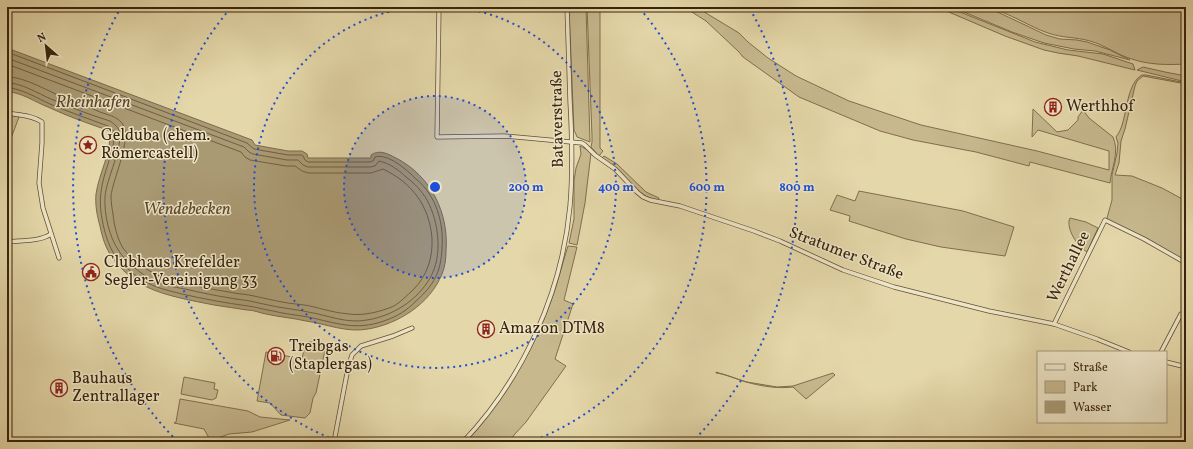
<svg xmlns="http://www.w3.org/2000/svg" width="1193" height="449" font-family="Vollkorn,serif">
<style>
.green{fill:#c7b88e;stroke:#806e4d}
.water{fill:#aa9a74;stroke:#7c6a4a}
.lines{fill:none;stroke-linecap:round;stroke-linejoin:round}
.shore{stroke:#715e40;stroke-width:1}
.minor-casing{stroke:#635033;stroke-width:5}
.minor{stroke:#ede5c7;stroke-width:3.5}
.ring{fill:none;stroke:#1d4ed8;stroke-width:2;stroke-dasharray:2 4}
.labels{text-anchor:middle;dominant-baseline:central;stroke-width:3;stroke-linejoin:round;paint-order:stroke}
.poi-label{font-size:16px;fill:#38230c;stroke:#ede5c7;text-anchor:start}
.street-label{font-size:16px;fill:#38230c;stroke:#ede5c7}
.water-label{font-size:17px;font-style:italic;fill:#5a472b;stroke:#ede5c7}
.centre{fill:#1d4ed8;stroke:#ede5c7;stroke-width:2}
.ring-label{font-size:12px;text-anchor:middle;font-weight:bold;fill:#1d4ed8;stroke:#ede5c7;stroke-width:3;stroke-linejoin:round;paint-order:stroke}
</style>
<rect width="100%" height="100%" fill="#e4d7a9"/>
<filter id="stains"><feTurbulence type="fractalNoise" baseFrequency=".005" numOctaves="4"/><feColorMatrix values="0 0 0 0 .2 0 0 0 0 .09 0 0 0 0 .02 0 0 0 .5 -.17"/></filter>
<radialGradient id="worn" r=".72"><stop offset=".6" stop-color="#630" stop-opacity="0"/><stop offset="1" stop-color="#630" stop-opacity=".3"/></radialGradient>
<!-- green -->
<g class="green">
<polygon points="569,7 586,7 590,142 577,137 575,132 574,131"/>
<polygon points="587,7 600,7 600,148 603,151 599,156 591,147 592,142 592,136"/>
<path d="M684 7H696L739 33 748 42 768 58 796 76 849 101 921 125 1037 151 1109 170V151L1038 130 1032 137 1033 109 1057 132 1068 130 1078 120V117L1083 110 1089 118 1113 137C1120 152 1111 169 1110 183L1030 162 1029 166 976 152 913 140 880 131 799 97 743 57 739 52 706 21Z"/>
<path d="M937 7C946 7 952 11 960 12L1035 42 1068 50 1103 54 1133 64 1135 70 1078 56 1058 53 1044 50 1005 36Z"/>
<path d="M952 7H1186V64C1168 65 1149 65 1132 59 1117 55 1105 45 1090 41 1076 37 1062 38 1048 33 1028 26 1010 13 989 8L1023 24 1046 35 1060 39 1077 40 1087 42 1110 50 1130 60 1095 51 1074 49 1044 43 1012 32Z"/>
<polygon points="1143,67 1165,72 1186,76 1186,82 1137,70"/>
<path d="M1142 75H1146L1186 83V84L1143 76 1137 81 1135 86 1125 129 1121 141 1119 163 1115 175 1132 176 1162 188 1186 201V262L1107 219V218L1112 200V175L1117 153 1118 143 1116 137C1118 134 1120 131 1121 128 1127 113 1127 83 1142 75Z"/>
<polygon points="7,114 19,117 7,149"/>
<polygon points="580,146 586,149 591,153 585,203 577,245 569,243 574,219 574,181 576,168 581,154"/>
<path d="M604 156 617 164 646 192 659 198 658 200C642 198 635 187 624 177 617 170 610 164 602 158Z"/>
<polygon points="859,191 963,211 1014,227 1005,256 941,247 906,239 849,221 850,216 830,210 837,195 855,201"/>
<path d="M1070 218 1086 222 1098 228 1087 252C1078 247 1065 228 1070 218Z"/>
<path d="M568 246 577 247 564 300 573 304 555 359 566 366 526 422 514 435 510 442H466C503 401 532 354 551 301 558 283 562 264 568 246Z"/>
<path d="M309 342C315 342 323 343 325 350L316 393 313 398 310 413 305 418 281 415 270 403 257 401 266 352 302 359 305 345Z"/>
<path d="M716 372 747 382 777 387 793 386 833 373 835 375 806 399 793 387C777 389 761 386 746 382 736 379 726 374 716 373Z"/>
<polygon points="184,377 215,383 214,389 218,390 216,398 212,400 181,394"/>
<polygon points="180,399 248,411 260,417 290,420 252,432 229,434 215,439 209,438 204,429 174,423 176,422"/>
</g>
<!-- water -->
<path class="water" d="M7 48 252 140 255 145 288 151H302L307 154 308 158H371V155C380 149 388 154 396 158 431 176 449 213 446 251 446 259 445 267 442 274 430 304 398 324 368 329 347 333 326 324 306 321 293 318 279 317 266 314 260 313 254 310 247 310 236 308 225 307 214 305 194 301 165 296 147 287 134 281 120 269 112 257 106 249 102 237 100 226 97 216 95 204 96 194 99 173 111 154 110 132L107 130C87 123 67 116 48 107 37 103 19 91 7 92Z"/>
<g class="lines">
<!-- shore -->
<g class="shore">
<path d="M7 52 247 143 254 149 288 155H301L303 156 305 160 308 162H370L373 161 375 157C388 153 407 170 416 179 436 195 444 223 442 248 441 272 434 285 416 301 406 311 398 316 384 321 355 331 337 323 308 317 297 315 285 314 273 311 265 310 257 307 248 306 226 303 204 299 182 294 171 291 159 289 148 283 137 278 122 265 114 254 105 240 98 209 101 192 102 183 105 173 108 164 111 154 116 141 113 130L108 126C89 119 69 112 50 104 39 99 19 87 7 88"/>
<path d="M7 58 244 147 249 152 253 154 287 160H298L303 165 308 167H370L375 166 379 161C389 163 399 170 406 177 414 183 422 191 427 200 439 222 443 256 430 278 417 301 392 316 367 320 347 324 327 315 308 312 295 309 281 308 268 305 262 304 256 302 250 301 228 298 206 294 185 289 174 287 162 285 152 280 141 274 125 261 119 251 109 237 104 214 105 197 106 179 124 146 119 130 117 126 113 123 110 121 90 115 70 107 51 99 39 94 20 82 7 83"/>
<path d="M7 64 241 152 245 157 250 160 286 166H295L302 171 308 173H371L383 169C412 183 429 205 432 238 433 258 427 276 413 290 407 295 401 302 394 306 380 312 363 316 349 314 335 313 323 309 310 306 301 304 291 304 282 302 272 300 263 298 254 296 246 294 237 294 229 292 208 289 187 284 166 278 151 274 132 261 123 248 117 238 114 225 113 214 112 208 111 202 111 196 113 178 133 138 122 123 116 116 108 115 100 112 89 107 78 103 67 99 51 93 24 76 7 77"/>
</g>
<!-- minor casing -->
<g class="minor-casing">
<g id="minor">
<polyline points="439,7 437,137 504,136 582,143 585,145 595,155 615,169 637,192 643,197 650,200 680,206 754,231 780,241 843,270 894,287 989,311 1054,324 1097,339 1129,352"/>
<path d="M7 113C18 115 32 115 42 122V143L39 183 43 208 59 258"/>
<path d="M7 242C21 240 39 242 51 234"/>
<polyline points="1054,324 1105,220 1144,239 1186,263"/>
<polyline points="1161,352 1181,314 1186,316"/>
<polyline points="1166,362 1186,367"/>
<polyline points="334,442 348,368 352,355 361,346 393,336 412,328"/>
<path d="M463 442C523 379 562 293 570 206 573 171 572 136 570 101 569 69 568 38 567 7"/>
</g>
</g>
<!-- minor -->
<use href="#minor" class="minor"/>
</g>
<!-- distance rings -->
<circle cx="435" cy="187" r="91" fill="#1d4ed8" fill-opacity=".12"/>
<g class="ring">
<circle cx="435" cy="187" r="91"/>
<path d="M455 7A181 181 0 1 1 415 7"/>
<path d="M340 442A272 272 0 0 1 230 9M640 9A272 272 0 0 1 530 442"/>
<path d="M177 441A362 362 0 0 1 120 9M750 9A362 362 0 0 1 693 441"/>
</g>
<!-- icons -->
<defs>
<g id="building-ring" transform="scale(0.9)"><circle r="9.5" fill="#ede5c7" stroke="#8f2418" stroke-width="1.5"/><path d="M-4-6H4V6H1V3H-1V6H-4ZM-2.5-4.3h1.7v1.8h-1.7ZM.8-4.3h1.7v1.8H.8ZM-2.5-1h1.7V.8h-1.7ZM.8-1h1.7V.8H.8Z" fill="#8f2418"/></g>
<g id="sight-ring" transform="scale(0.9)"><circle r="9.5" fill="#ede5c7" stroke="#8f2418" stroke-width="1.5"/><path d="M0-6L1.8-2.2L6-1.7L2.9 1.2L3.7 5.4L0 3.3L-3.7 5.4L-2.9 1.2L-6-1.7L-1.8-2.2Z" fill="#8f2418"/></g>
<g id="civic-ring" transform="scale(0.9)"><circle r="9.5" fill="#ede5c7" stroke="#8f2418" stroke-width="1.5"/><path d="M-.6-6.5H3V-4.5H.6V-3L4-1V1h2V6H-6V1h2V-1L-.6-3ZM-1.2 2.5V6h2.4V2.5Z" fill="#8f2418"/></g>
<g id="fuel-ring" transform="scale(0.9)"><circle r="9.5" fill="#ede5c7" stroke="#8f2418" stroke-width="1.5"/><path d="M-5.5-6h7V0h2V4h1.3V-2.5L3-4.5l.8-.8L6-3V5H2.5V1h-1V6h-7ZM-4.2-4.7v3.2H.2V-4.7Z" fill="#8f2418"/></g>
</defs>
<g fill-rule="evenodd">
<use href="#building-ring" x="1053" y="107"/>
<use href="#sight-ring" x="88" y="145"/>
<use href="#civic-ring" x="91" y="272"/>
<use href="#building-ring" x="486" y="329"/>
<use href="#fuel-ring" x="276" y="356"/>
<use href="#building-ring" x="59" y="388"/>
</g>
<g class="labels">
<!-- poi labels -->
<g class="poi-label">
<text x="1066" y="107">Werthhof</text>
<text x="101" y="136">Gelduba (ehem.<tspan x="101" dy="18">Römercastell)</tspan></text>
<text x="104" y="263">Clubhaus Krefelder<tspan x="104" dy="18">Segler-Vereinigung 33</tspan></text>
<text x="499" y="329">Amazon DTM8</text>
<text x="289" y="347">Treibgas<tspan x="289" dy="18">(Staplergas)</tspan></text>
<text x="72" y="379">Bauhaus<tspan x="72" dy="18">Zentrallager</tspan></text>
</g>
<!-- street labels -->
<g class="street-label">
<text transform="translate(558 119) rotate(-91)">Bataverstraße</text>
<text transform="translate(846 254) rotate(21)">Stratumer Straße</text>
<text transform="translate(1069 267) rotate(-64)">Werthallee</text>
</g>
<!-- water labels -->
<g class="water-label">
<text x="93" y="102">Rheinhafen</text>
<text x="187" y="209">Wendebecken</text>
</g>
</g>
<circle cx="435" cy="187" r="6" class="centre"/>
<g class="ring-label">
<text x="526" y="191">200 m</text>
<text x="616" y="191">400 m</text>
<text x="707" y="191">600 m</text>
<text x="797" y="191">800 m</text>
</g>
<!-- margin -->
<rect width="1193" height="449" fill="none" stroke="#e4d7a9" stroke-width="24"/>
<rect x="8" y="8" width="1177" height="433" fill="none" stroke="#38230c" stroke-width="2"/>
<rect x="12" y="12" width="1169" height="425" fill="none" stroke="#38230c"/>
<!-- legend -->
<rect x="1037" y="351" width="130" height="72" fill="#ede5c7" stroke="#a5977c"/>
<rect x="1045" y="364" width="20" height="6" fill="#ede5c7" stroke="#a5977c"/>
<text x="1073" y="371" font-size="12" fill="#38230c">Straße</text>
<rect x="1045" y="381" width="20" height="12" fill="#c7b88e" stroke="#a5977c"/>
<text x="1073" y="391" font-size="12" fill="#38230c">Park</text>
<rect x="1045" y="401" width="20" height="12" fill="#aa9a74" stroke="#a5977c"/>
<text x="1073" y="411" font-size="12" fill="#38230c">Wasser</text>
<!-- north arrow -->
<g transform="translate(46 46) rotate(332)" stroke="#ede5c7" stroke-width="3" paint-order="stroke">
<path d="M0-3L7 15L0 10L-7 15Z" fill="#38230c"/>
<text y="-6" font-size="11" font-weight="bold" text-anchor="middle" fill="#38230c">N</text>
</g>
<rect width="100%" height="100%" filter="url(#stains)"/>
<rect width="100%" height="100%" fill="url(#worn)"/>
</svg>
